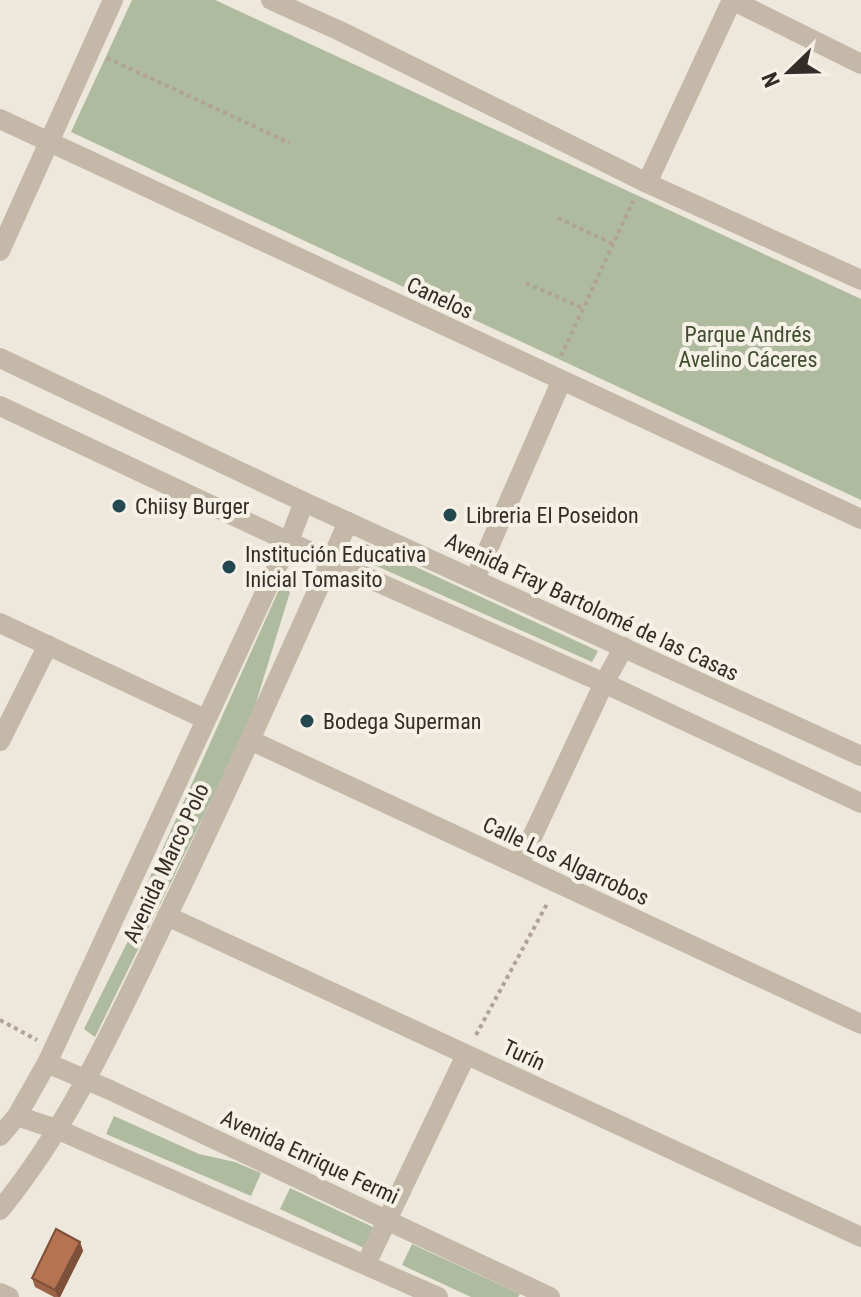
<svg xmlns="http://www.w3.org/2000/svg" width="861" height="1297" font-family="'Roboto Condensed',sans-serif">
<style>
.green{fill:#afbb9e}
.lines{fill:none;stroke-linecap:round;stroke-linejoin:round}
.path{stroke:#b0a294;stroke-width:4;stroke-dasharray:4 4;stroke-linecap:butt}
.minor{stroke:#c4b8a9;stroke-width:20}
.tertiary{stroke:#c4b8a9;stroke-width:20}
.wall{fill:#9d6347}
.shaded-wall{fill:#7f5039}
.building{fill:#b67352;stroke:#7f5039;stroke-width:2}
.poi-dot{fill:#23484f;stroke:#f6f1e7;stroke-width:3}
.labels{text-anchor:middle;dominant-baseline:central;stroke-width:8;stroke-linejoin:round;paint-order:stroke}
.street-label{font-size:22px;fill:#332c28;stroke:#f6f1e7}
.park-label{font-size:22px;fill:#404e2f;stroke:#f6f1e7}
.poi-label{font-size:22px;fill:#332c28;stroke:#f6f1e7;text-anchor:start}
</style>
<rect width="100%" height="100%" fill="#eee7dc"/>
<!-- green -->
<g class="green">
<polygon points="132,0 215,0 861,299 861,500 71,132"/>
<polygon points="362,542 598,651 592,662 354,556"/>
<polygon points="281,585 290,592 251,719 95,1037 84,1029 128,941 136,908"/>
<polygon points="114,1116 199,1154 235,1162 261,1173 251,1196 106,1134"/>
<polygon points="290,1188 373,1227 364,1248 280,1209"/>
<polygon points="412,1244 520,1294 518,1297 471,1297 402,1265"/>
</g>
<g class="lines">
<!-- path -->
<g class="path">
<polyline points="107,58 290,143"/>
<polyline points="558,218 613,244"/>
<polyline points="526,283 582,308"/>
<polyline points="561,356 633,201"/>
<polyline points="0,1020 37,1040"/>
<polyline points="476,1035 548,902"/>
</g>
<!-- minor -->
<g class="minor">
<polyline points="271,0 340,31 647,183 861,280"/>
<polyline points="0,119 861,519"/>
<polyline points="647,183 732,0 861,64"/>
<polyline points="0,251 113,0"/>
<polyline points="475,579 561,382"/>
<polyline points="0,623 205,719"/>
<polyline points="250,740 861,1024"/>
<polyline points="0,741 48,645"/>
<polyline points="519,865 604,683 624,647"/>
<polyline points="167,916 861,1237"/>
<polyline points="366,1264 466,1055"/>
<polyline points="0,1293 9,1297"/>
</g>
<!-- tertiary -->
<g class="tertiary">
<polyline points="0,358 304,502 861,756"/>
<polyline points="0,406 330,561 604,683 861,803"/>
<polyline points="47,1063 110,1090 550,1297"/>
<polyline points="17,1116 59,1130 438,1297"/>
<polyline points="0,1136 17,1116 47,1063 289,541 304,502"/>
<path d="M0 1210C68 1127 111 1032 157 937 224 800 286 661 348 522"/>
</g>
</g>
<!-- wall -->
<polygon class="wall" points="80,1242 83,1251 60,1297 54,1297 35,1287 32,1278"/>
<!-- shaded-wall -->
<polygon class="shaded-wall" points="80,1242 83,1251 60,1297 58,1297 55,1290"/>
<!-- building -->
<polygon class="building" points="56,1229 80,1242 55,1290 32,1278"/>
<!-- markers -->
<g class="poi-dot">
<circle cx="119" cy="506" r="8"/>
<circle cx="450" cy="515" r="8"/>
<circle cx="229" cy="567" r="8"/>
<circle cx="307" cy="721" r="8"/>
</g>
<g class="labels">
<!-- street labels -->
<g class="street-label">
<text transform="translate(440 298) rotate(25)">Canelos</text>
<text transform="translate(592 607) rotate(25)">Avenida Fray Bartolomé de las Casas</text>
<text transform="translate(566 861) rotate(25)">Calle Los Algarrobos</text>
<text transform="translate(166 863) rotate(-65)">Avenida Marco Polo</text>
<text transform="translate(524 1055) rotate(25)">Turín</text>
<text transform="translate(310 1157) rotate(25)">Avenida Enrique Fermi</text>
</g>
<!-- park labels -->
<g class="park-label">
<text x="748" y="334">Parque Andrés<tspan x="748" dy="25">Avelino Cáceres</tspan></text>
</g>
<!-- poi labels -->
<g class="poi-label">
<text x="135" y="506">Chiisy Burger</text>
<text x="466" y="515">Libreria El Poseidon</text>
<text x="245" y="554">Institución Educativa<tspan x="245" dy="25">Inicial Tomasito</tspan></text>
<text x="323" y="721">Bodega Superman</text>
</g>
</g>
<!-- north arrow -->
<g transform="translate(789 72) rotate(247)" stroke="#f6f1e7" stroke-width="6" paint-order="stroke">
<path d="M0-6L14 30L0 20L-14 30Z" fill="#332c28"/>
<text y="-12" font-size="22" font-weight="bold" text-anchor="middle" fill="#332c28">N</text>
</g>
</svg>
